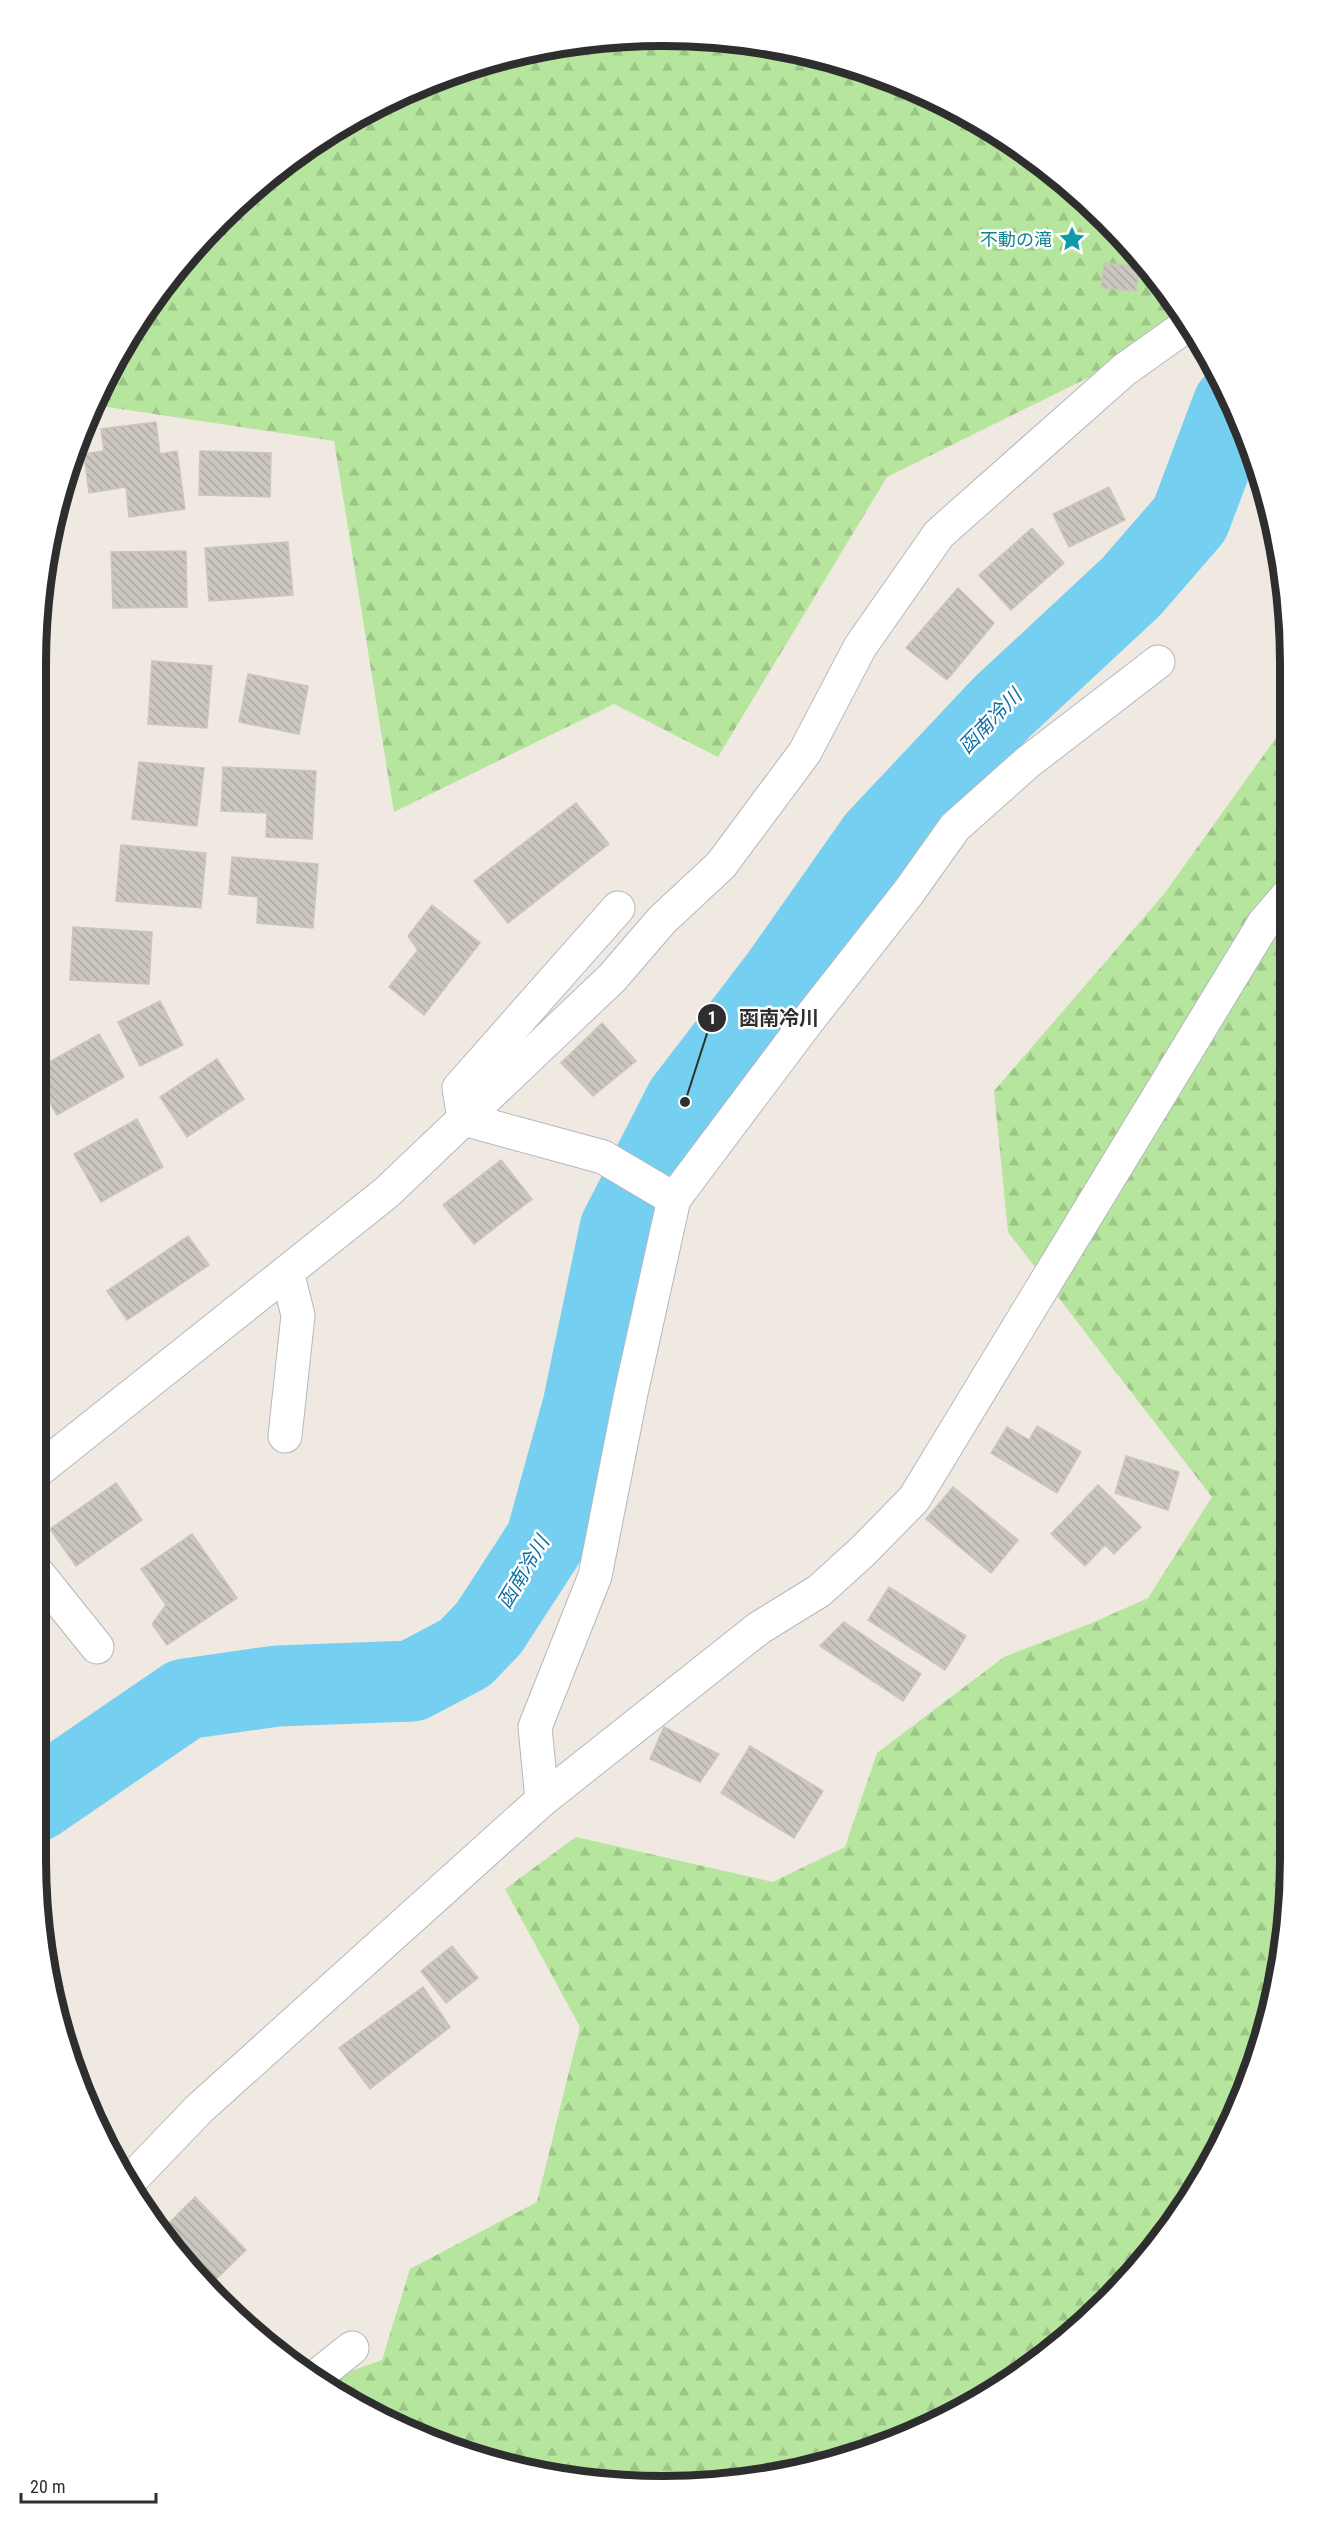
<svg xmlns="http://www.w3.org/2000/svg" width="1327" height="2523" font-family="'Roboto Condensed','Noto Sans JP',sans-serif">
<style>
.forest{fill:url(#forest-firs)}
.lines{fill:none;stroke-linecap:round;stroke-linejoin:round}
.river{stroke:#75cff0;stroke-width:81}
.building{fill:url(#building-back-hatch);stroke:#cbc5ba;stroke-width:1.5}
.minor-casing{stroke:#b4b7c1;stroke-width:35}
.minor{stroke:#fff;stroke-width:33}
.labels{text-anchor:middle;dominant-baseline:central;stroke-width:5;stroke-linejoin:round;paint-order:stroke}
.culture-label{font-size:18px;fill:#0d838f;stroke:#fff;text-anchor:end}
.water-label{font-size:20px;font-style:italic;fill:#0d6fa3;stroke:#fff}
.rim{fill:none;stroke:#2e2e2e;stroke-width:8}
.leader{fill:none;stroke:#2e2e2e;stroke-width:2}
.callout-dot{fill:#2e2e2e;stroke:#fff;stroke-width:2}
.mark-label{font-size:18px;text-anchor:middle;font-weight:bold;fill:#fff}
.callout-label{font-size:20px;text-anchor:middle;font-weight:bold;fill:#2e2e2e;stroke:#fff;stroke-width:5;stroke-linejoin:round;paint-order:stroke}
</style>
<defs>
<pattern id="forest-firs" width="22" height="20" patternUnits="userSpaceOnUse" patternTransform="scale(1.5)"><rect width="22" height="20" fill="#b6e59e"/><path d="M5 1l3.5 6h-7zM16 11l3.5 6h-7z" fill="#9dc588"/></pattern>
<pattern id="building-back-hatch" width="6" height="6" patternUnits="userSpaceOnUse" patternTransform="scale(1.5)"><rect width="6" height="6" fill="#cbc7bf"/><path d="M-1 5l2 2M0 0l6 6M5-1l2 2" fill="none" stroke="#afaba4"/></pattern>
</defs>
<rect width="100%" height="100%" fill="#efe9e1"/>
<!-- forest -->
<g class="forest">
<polygon points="705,37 826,57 941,101 1077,192 1185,315 1191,327 887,477 718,757 614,704 394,812 334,441 94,405 101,386 166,281 250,191 350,120 462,69 582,41"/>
<polygon points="1286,724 1290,1900 1270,2022 1226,2137 1162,2241 1107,2303 1012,2381 904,2439 826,2466 705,2486 622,2486 501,2466 423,2439 318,2383 382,2360 410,2269 537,2202 580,2027 505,1889 576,1837 773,1882 845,1847 877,1753 1004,1657 1092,1623 1148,1598 1212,1497 1008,1232 994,1091 1164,894"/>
</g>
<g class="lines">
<!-- river -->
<polyline class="river" points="36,1801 185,1699 277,1686 412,1681 465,1653 489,1628 546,1540 583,1406 620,1229 685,1102 780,978 877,840 1002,707 1131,587 1190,519 1233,405"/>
</g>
<!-- building -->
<g class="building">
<polygon points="1104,263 1139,267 1136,291 1101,288"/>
<polygon points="156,422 160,454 177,451 185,509 129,517 126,487 89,493 84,454 104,451 101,429"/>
<polygon points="200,451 271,453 270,497 199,495"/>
<polygon points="1109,487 1125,520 1069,547 1053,514"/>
<polygon points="1032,528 1064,563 1011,610 979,575"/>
<polygon points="288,542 293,595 209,601 205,548"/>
<polygon points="186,551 187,607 113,608 111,552"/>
<polygon points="958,588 994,623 947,680 906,648"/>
<polygon points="152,661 212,666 207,728 148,724"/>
<polygon points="248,674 308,686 299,734 239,722"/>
<polygon points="139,762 204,768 197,826 132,819"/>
<polygon points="223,767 316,771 312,839 266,837 267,813 221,811"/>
<polygon points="576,803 609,844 508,923 474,881"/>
<polygon points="121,845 206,853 201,908 116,901"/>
<polygon points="232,857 318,864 313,928 257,923 258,897 229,894"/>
<polygon points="432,905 480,943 424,1015 389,987 418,950 408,936"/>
<polygon points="73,927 152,932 149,984 70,980"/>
<polygon points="160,1001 183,1045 140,1066 118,1022"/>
<polygon points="602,1023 636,1061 593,1096 561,1063"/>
<polygon points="99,1034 124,1077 57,1115 37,1079 37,1069"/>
<polygon points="217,1059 244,1099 187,1137 160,1097"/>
<polygon points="137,1119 163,1167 101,1202 74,1154"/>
<polygon points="501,1160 532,1199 474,1244 443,1205"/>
<polygon points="188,1236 209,1265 127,1320 107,1291"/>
<polygon points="1037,1426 1081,1452 1057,1493 991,1453 1007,1427 1029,1440"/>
<polygon points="1126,1456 1179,1472 1168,1510 1115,1493"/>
<polygon points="116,1483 142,1520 76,1566 50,1529"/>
<polygon points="1098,1485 1141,1527 1114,1554 1105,1545 1085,1566 1051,1534"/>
<polygon points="953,1487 1018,1540 991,1573 926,1519"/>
<polygon points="192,1534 237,1598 167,1645 152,1624 166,1605 141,1569"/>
<polygon points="889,1587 966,1636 945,1670 868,1620"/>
<polygon points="844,1622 921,1674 903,1701 820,1646"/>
<polygon points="664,1727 719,1754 700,1782 650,1759"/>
<polygon points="750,1746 823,1791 794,1838 721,1793"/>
<polygon points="452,1946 478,1978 446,2003 421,1971"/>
<polygon points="423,1987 450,2027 370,2089 339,2048"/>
<polygon points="195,2197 246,2250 208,2287 160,2232"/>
</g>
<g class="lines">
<!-- minor casing -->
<g class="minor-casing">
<g id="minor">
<polyline points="618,908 459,1088 464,1119 603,1157 674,1199"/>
<polyline points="285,1436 298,1315 287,1272"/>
<polyline points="36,1472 386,1193 612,978 662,920 721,865 805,752 860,647 939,534 1124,370 1190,323"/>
<polyline points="36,1571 97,1647"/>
<polyline points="542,1800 535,1727 595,1576 631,1393 674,1199 806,1023 908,893 955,827 1028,762 1158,662"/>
<polyline points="127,2184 199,2109 542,1800 759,1628 819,1591 863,1551 914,1499 1264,923 1287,896"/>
<polyline points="313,2379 352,2348"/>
</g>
</g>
<!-- minor -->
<use href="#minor" class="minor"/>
</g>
<!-- icons -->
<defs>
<g id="sight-bare" transform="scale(2.07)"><path d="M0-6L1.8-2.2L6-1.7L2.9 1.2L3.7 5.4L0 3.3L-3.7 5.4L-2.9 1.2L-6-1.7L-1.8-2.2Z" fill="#0f9aa8" stroke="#fff" stroke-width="2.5" paint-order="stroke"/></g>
</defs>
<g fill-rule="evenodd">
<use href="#sight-bare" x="1072" y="239"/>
</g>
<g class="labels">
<!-- culture labels -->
<g class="culture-label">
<text x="1052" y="239">不動の滝</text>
</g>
<!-- water labels -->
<g class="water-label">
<text transform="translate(990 721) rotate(-46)">函南冷川</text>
<text transform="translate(523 1572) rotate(-59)">函南冷川</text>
</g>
</g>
<!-- crop -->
<path d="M0 0H1327V2523H0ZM663 46H663A617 617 0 0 1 1280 663V1859A617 617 0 0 1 663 2476H663A617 617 0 0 1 46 1859V663A617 617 0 0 1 663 46Z" fill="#fff" fill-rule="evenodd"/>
<path class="rim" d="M663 46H663A617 617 0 0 1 1280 663V1859A617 617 0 0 1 663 2476H663A617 617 0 0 1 46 1859V663A617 617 0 0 1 663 46Z"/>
<!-- callouts -->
<path class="leader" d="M685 1102L712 1018"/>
<g class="callout-dot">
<circle cx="685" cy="1102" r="6"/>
<circle cx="712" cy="1018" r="15"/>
</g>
<g class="mark-label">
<text x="712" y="1024">1</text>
</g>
<g class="callout-label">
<text x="779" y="1025">函南冷川</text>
</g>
<!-- scale -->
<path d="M21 2493v9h135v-9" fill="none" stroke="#2e2e2e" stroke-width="3"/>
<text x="30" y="2493" font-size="18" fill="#2e2e2e" stroke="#ffffff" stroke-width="4.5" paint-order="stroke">20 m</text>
</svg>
